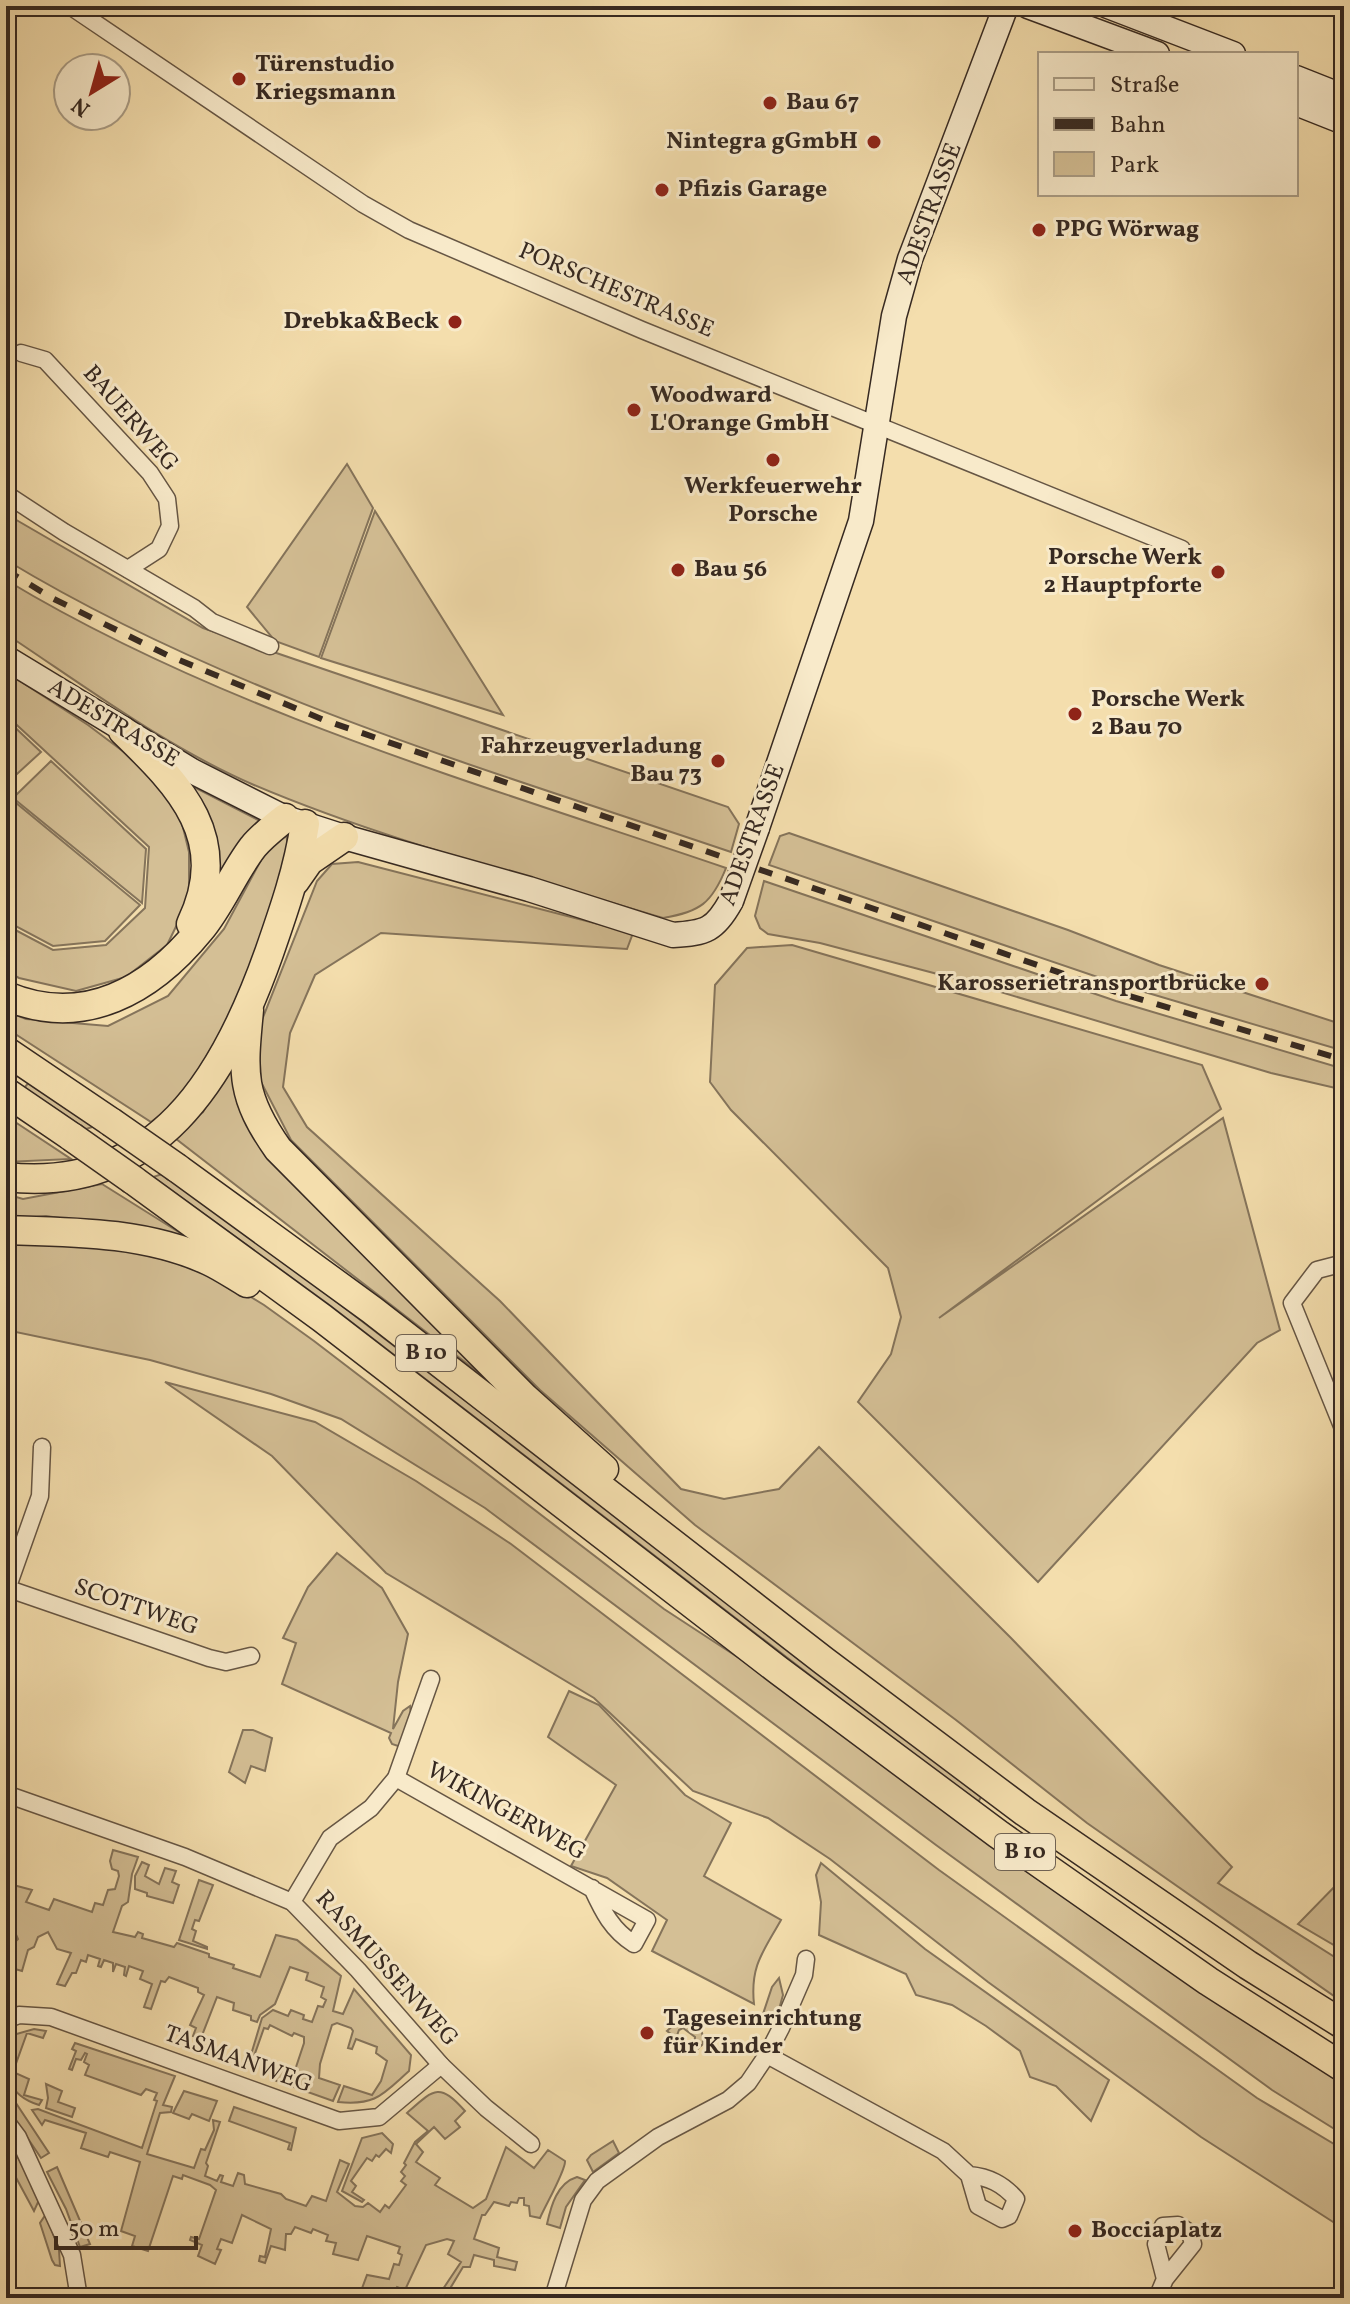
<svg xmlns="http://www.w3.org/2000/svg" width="1350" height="2304" font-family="Vollkorn,serif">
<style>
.green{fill:#d4bf95;stroke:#85745b;stroke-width:2}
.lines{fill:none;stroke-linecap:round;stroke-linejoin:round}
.minor-casing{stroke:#665644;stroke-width:19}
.secondary-casing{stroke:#362921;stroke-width:27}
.trunk-casing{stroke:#362921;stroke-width:31}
.minor{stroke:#f8eaca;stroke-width:16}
.secondary{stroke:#f8eaca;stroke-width:24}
.trunk{stroke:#f4dead;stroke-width:28}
.rail{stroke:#362921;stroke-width:6;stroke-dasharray:14 14;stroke-linecap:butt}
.secondary-bridge-casing{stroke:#362921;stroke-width:27;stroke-linecap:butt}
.trunk-bridge-casing{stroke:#362921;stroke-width:31;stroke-linecap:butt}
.secondary-bridge{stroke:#f8eaca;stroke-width:24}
.trunk-bridge{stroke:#f4dead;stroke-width:28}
.poi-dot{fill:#8f2418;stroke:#f8eaca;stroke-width:3}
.labels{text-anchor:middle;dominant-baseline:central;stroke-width:6;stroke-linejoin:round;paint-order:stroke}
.shield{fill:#f8eaca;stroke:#706354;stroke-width:2}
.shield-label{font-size:22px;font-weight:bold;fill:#362921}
.poi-label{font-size:24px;font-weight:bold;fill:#362921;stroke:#f8eaca;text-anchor:start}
.street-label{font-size:24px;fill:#362921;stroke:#f8eaca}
</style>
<rect width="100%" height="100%" fill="#f4dead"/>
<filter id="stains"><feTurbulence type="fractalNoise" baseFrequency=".0025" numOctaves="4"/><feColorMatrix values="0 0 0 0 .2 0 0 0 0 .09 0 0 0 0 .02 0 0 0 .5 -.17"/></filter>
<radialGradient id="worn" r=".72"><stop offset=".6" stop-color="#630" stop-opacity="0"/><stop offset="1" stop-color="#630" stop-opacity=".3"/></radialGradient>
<!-- green -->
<g class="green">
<polygon points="347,464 373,508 319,657 275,641 247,607"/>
<polygon points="375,511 503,715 321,658"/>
<path d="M6 514 203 628 728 807 739 824 731 852C486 769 229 695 6 560Z"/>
<path d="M6 580C223 711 486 786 726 868 712 903 700 912 663 918 526 876 386 841 254 785 166 747 86 687 6 634Z"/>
<polygon points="6,672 88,725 144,767 179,811 189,852 189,900 167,945 126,977 76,991 19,978 6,971 6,925 53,950 106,945 145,908 149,847 6,715"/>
<polygon points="6,719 41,752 6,784"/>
<polygon points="51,761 146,849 142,903 13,798"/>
<polygon points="192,786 262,822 208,910"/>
<polygon points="10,798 140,905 105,941 53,946 6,921 6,801"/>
<polygon points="286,833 290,860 232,1019 189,1093 151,1122 6,1028 6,1011 26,1019 108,1026 168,996 224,929 268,847"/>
<polygon points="789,833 1068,930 1159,965 1344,1025 1344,1051 1121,985 769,865 780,836"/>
<polygon points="358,862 633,933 627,949 381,933 315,975 290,1033 283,1087 307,1127 500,1301 681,1489 724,1499 779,1489 819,1447 1010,1637 1232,1867 1218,1883 1344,1963 1344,2003 1087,1823 956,1720 695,1525 540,1390 291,1140 261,1082 258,1030 317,881 332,864"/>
<polygon points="764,881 1116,1001 1344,1069 1344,1090 1271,1073 964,981 820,943 768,934 760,928 755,916"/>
<polygon points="792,945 1202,1065 1221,1109 939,1318 1223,1118 1280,1330 1257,1343 1038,1582 858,1402 891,1354 901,1317 888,1268 731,1110 710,1082 715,985 747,948"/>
<polygon points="234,1058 247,1121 496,1386 171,1135 203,1112"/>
<polygon points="30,1081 96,1126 86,1129 24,1088"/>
<polygon points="6,1116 71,1159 6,1162"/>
<polygon points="165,1173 333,1299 981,1797 977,1804 328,1304 153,1177"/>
<polygon points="102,1184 185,1236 46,1216 6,1220 6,1194 23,1199"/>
<polygon points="104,1243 212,1273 264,1305 314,1341 664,1609 742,1660 1023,1869 1270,2038 1344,2084 1344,2135 1272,2090 936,1845 485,1508 341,1419 271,1394 150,1360 6,1330 6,1244"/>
<polygon points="165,1382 315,1422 416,1481 511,1544 939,1870 1257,2098 1344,2150 1344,2229 1201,2137 988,1982 830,1859 768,1818 693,1791 594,1698 386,1573 272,1456"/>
<polygon points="337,1553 382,1588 408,1634 398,1682 393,1729 403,1711 410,1706 411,1715 401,1747 392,1744 389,1738 391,1733 282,1684 296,1643 283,1638 308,1587"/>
<path d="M569 1691 599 1705 685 1795 731 1823 704 1876 781 1920C763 1952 750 1966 754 2004L652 1951 667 1920 607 1878 571 1866 616 1785 548 1737Z"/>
<polygon points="243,1730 253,1730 272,1738 265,1771 251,1766 245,1783 229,1772"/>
<path d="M113 1850 138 1857 132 1874 128 1902 122 1906 113 1932 135 1937 138 1932 143 1934 142 1938 174 1947 177 1943 209 1954V1957L234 1965 233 1968 260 1977 276 1935 297 1940 341 1976 333 2011 343 2014 354 1989 411 2055 409 2071C383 2094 376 2106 338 2102L344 2086 372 2095 381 2081 387 2061 376 2053 377 2047 356 2039 352 2049 348 2048 353 2031 351 2028 337 2023 332 2025 320 2064 319 2078 340 2085 333 2101 271 2079 277 2067 294 2073 304 2043V2037L294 2033 292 2036 270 2025 268 2029 264 2028 253 2059 250 2058 262 2018 273 2010 288 2016 291 2010 304 2015 303 2019 312 2022 318 2006 323 2007 326 2000 321 1997 324 1987 306 1980 308 1973 290 1967 275 2004 260 2015 257 2022 251 2020V2016L233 2010 234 2003 217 1997 201 2038 193 2036 196 2028 190 2025 204 1995 198 1992V1988L169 1977 165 1982 161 1981 151 2009 144 2007 152 1984 140 1979 143 1971 129 1966 126 1976 124 1975 125 1967 116 1964 113 1972V1963L104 1960 101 1967 98 1966 100 1959 88 1955 86 1962 81 1960 76 1973H72L65 1986 57 1984 71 1953 57 1949 48 1932 38 1937 34 1947 28 1950 22 1971 8 1967 16 1951 14 1943 18 1939 14 1930 6 1927V1883L32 1890 26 1902 49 1910 54 1899 92 1912 95 1903 103 1905 108 1890 115 1889 119 1876 118 1871 112 1869 110 1861Z"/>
<polygon points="142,1862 149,1865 145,1876 159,1884 165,1868 176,1871 172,1882 179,1885 173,1903 147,1896 147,1893 135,1889 135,1876"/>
<polygon points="821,1863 925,1949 1109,2080 1091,2121 1056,2086 1030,2077 1020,2051 986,2026 952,2005 916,1995 906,1974 819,1935 821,1902 816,1875"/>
<polygon points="1344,1877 1344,1951 1298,1924"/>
<polygon points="199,1880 213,1885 199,1921 195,1920 192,1929 196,1931 193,1941 207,1947 207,1949 179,1940"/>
<polygon points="779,1978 783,1995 776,2020 763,2014 772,1987"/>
<path d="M686 2019C699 2024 704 2030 703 2044L692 2054 689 2052 694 2047 695 2037 683 2028 679 2030 676 2038 667 2031 679 2020Z"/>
<path d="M34 2029 46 2031 43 2038 27 2033 13 2072 29 2079 24 2095 42 2100 39 2105C3 2094 6 2069 6 2037Z"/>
<path d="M75 2043 175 2076 163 2105 172 2107 171 2112 160 2113 147 2154 194 2168 201 2149 205 2150 214 2130 213 2120 220 2122 206 2163 208 2166 205 2176 217 2181 220 2175 223 2176 221 2182 233 2186 238 2173 244 2175 245 2184 281 2194 286 2199 306 2206 312 2196 326 2201 340 2160 349 2164 337 2192 355 2206 363 2207 368 2203 380 2212 385 2205 389 2208 406 2185 401 2181 405 2176 401 2172 406 2165 404 2163 415 2142 428 2131 407 2113C434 2089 439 2082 465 2111L455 2121 460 2127 445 2139 434 2127 416 2144 423 2152 416 2162 440 2178 435 2185 473 2208 486 2199 506 2147 534 2168 548 2150 565 2161C566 2170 545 2206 540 2218L530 2216 529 2206 524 2205V2198H519L517 2203 511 2202 509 2206 494 2202 485 2215H482L474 2239 499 2248 497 2257 517 2262 515 2270 494 2266V2260L474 2255 470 2267H463L451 2287 448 2298H437L461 2262 448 2254 454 2241 447 2239 426 2245 405 2290 397 2287 393 2296 361 2291 367 2275 389 2279 394 2264 399 2265 402 2255 398 2253 400 2247 367 2236 358 2260 333 2254 336 2243 326 2241 328 2235 313 2229 311 2233 295 2227 291 2234H286L285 2250 271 2246 265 2263 259 2261 260 2256 265 2257 271 2229 242 2215 232 2243 221 2239 217 2249 221 2250 215 2264 198 2256 202 2245 190 2240 191 2237 199 2239 216 2190 210 2185 183 2175 182 2179 173 2176 148 2251 132 2246 135 2236 121 2231 140 2162 110 2152 108 2157 81 2148 86 2133 45 2120 42 2125 32 2110 38 2109 142 2148 157 2101 154 2100 157 2093 146 2089 141 2095 85 2075 89 2065 84 2062 87 2054 85 2053 81 2060 76 2059 72 2070 69 2069 76 2051 72 2049Z"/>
<polygon points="46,2084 62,2091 58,2102 75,2108 72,2117 46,2108 48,2098"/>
<polygon points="6,2088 49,2153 41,2158 6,2106"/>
<polygon points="184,2091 217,2101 209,2121 192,2114 189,2119 173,2113"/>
<polygon points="234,2107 296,2128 291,2150 288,2149 290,2143 229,2121"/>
<polygon points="382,2133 393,2144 391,2153 386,2149 379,2157 376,2155 372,2161 367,2158 351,2181 356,2186 352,2192 364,2200 362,2202 342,2191 362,2138"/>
<polygon points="6,2138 36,2187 39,2200 34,2211 6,2159"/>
<polygon points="613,2141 619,2153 593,2172 587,2160 591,2155"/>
<polygon points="57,2167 90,2244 80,2247 66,2209 47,2172"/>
<path d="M577 2177 585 2180 566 2207 560 2228 547 2224C551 2206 557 2183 577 2177Z"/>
<polygon points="46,2214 59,2250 60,2266 55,2265 52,2260 40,2223"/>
</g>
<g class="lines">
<!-- minor casing -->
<g class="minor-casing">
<g id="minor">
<polyline points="70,6 363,204 409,230 642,330 1182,549"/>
<polyline points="21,353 45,360 150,473 167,499 170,526 159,549 128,569"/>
<polyline points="6,494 64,532 194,608 212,622 270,646"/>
<polyline points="1344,1263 1317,1270 1292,1303 1344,1431"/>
<polyline points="6,1588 209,1658 226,1662 251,1656"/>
<polyline points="6,1592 40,1496 42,1447"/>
<path d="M396 1778 647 1920 634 1944C612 1930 603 1912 592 1888"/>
<polyline points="6,1794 185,1857 292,1902 358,1970 441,2065 486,2108 531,2144"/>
<polyline points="292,1902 330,1838 371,1808 396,1778 431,1679"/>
<polyline points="6,2020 19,2015 51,2017 339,2121 379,2117 441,2065"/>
<path d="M767 2055 943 2151 969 2175 978 2206 1002 2219 1009 2216 1016 2199C1003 2184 989 2177 969 2175"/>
<polyline points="6,2121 18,2137 72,2255 79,2298"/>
<polyline points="553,2298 583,2200 597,2181 658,2137 728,2100 748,2083 767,2055 781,2028 804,1975 806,1959"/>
<polyline points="1157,2298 1165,2279 1193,2244 1190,2233 1178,2225 1163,2226 1156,2244 1165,2279"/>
</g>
</g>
<!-- secondary casing -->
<g class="secondary-casing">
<g id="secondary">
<polyline points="1028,6 1157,54"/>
<polyline points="1108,6 1233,54"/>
<polyline points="1296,78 1344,97"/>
<polyline points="1296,103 1344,122"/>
<path d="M6 658 192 771 285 818 344 837 529 889 673 935C706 933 715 930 731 901"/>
<polyline points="757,828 861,521 894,316 910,259 1006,6"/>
</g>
</g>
<!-- trunk casing -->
<g class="trunk-casing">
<g id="trunk">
<path d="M123 731C181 787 232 839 191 924"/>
<polyline points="295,881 309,861 344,837"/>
<path d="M6 996C84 1029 151 990 200 930 221 905 233 873 253 847 262 836 274 827 285 818"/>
<path d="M249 1010C243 1073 240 1095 278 1149L525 1398 604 1469"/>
<polyline points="6,1051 111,1122"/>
<polyline points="6,1092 72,1137"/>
<polyline points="177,1168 372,1310 824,1661 1025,1812 1248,1965 1344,2025"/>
<path d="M6 1177C157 1194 225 1077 269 953 284 910 298 870 305 824"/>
<polyline points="133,1180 322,1318 778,1670 998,1834 1208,1981 1344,2068"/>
<path d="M6 1230C74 1232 146 1232 209 1261 222 1267 235 1276 247 1283"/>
</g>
</g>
<!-- minor -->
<use href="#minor" class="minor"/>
<!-- secondary -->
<use href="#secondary" class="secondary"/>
<!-- trunk -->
<use href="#trunk" class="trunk"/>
<!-- rail -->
<polyline class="rail" points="6,570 52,598 167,655 324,720 1119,993 1344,1060"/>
<!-- secondary-bridge casing -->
<g class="secondary-bridge-casing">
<polyline id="secondary-bridge" points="731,901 757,828"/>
</g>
<!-- trunk-bridge casing -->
<g class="trunk-bridge-casing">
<g id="trunk-bridge">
<polyline points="111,1122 177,1168"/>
<polyline points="72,1137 133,1180"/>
</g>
</g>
<!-- secondary-bridge -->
<use href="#secondary-bridge" class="secondary-bridge"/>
<!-- trunk-bridge -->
<use href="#trunk-bridge" class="trunk-bridge"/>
</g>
<!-- markers -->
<g class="poi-dot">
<circle cx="239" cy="79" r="8"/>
<circle cx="770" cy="103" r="8"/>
<circle cx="874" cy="142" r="8"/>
<circle cx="662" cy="190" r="8"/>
<circle cx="1039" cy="230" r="8"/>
<circle cx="455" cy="322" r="8"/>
<circle cx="634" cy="410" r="8"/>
<circle cx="773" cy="460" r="8"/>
<circle cx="678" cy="570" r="8"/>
<circle cx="1218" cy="572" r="8"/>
<circle cx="1075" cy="714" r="8"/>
<circle cx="718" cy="761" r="8"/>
<circle cx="1262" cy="984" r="8"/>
<circle cx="647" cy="2033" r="8"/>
<circle cx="1075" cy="2231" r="8"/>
</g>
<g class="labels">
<!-- shield labels -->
<g class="shield">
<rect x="396" y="1335" width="60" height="36" rx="6"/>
<rect x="995" y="1834" width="60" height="36" rx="6"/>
</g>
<g class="shield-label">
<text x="426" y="1353">B 10</text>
<text x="1025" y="1852">B 10</text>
</g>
<!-- poi labels -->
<g class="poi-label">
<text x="255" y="65">Türenstudio<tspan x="255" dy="28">Kriegsmann</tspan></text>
<text x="786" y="103">Bau 67</text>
<text x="858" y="142" text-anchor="end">Nintegra gGmbH</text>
<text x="678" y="190">Pfizis Garage</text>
<text x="1055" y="230">PPG Wörwag</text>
<text x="439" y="322" text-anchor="end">Drebka&amp;Beck</text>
<text x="650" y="396">Woodward<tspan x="650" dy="28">L'Orange GmbH</tspan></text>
<text x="773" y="487" text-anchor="middle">Werkfeuerwehr<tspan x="773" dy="28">Porsche</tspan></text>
<text x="1202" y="558" text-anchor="end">Porsche Werk<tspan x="1202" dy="28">2 Hauptpforte</tspan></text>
<text x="694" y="570">Bau 56</text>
<text x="1091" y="700">Porsche Werk<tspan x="1091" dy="28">2 Bau 70</tspan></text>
<text x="702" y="747" text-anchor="end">Fahrzeugverladung<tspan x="702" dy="28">Bau 73</tspan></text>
<text x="1246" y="984" text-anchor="end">Karosserietransportbrücke</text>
<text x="663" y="2019">Tageseinrichtung<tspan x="663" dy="28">für Kinder</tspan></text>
<text x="1091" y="2231">Bocciaplatz</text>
</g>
<!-- street labels -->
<g class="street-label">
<text transform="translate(930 214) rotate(-70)">ADESTRASSE</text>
<text transform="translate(616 291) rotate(23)">PORSCHESTRASSE</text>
<text transform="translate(130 419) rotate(49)">BAUERWEG</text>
<text transform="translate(113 724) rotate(31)">ADESTRASSE</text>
<text transform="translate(753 835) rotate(-70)">ADESTRASSE</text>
<text transform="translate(136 1608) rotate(19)">SCOTTWEG</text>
<text transform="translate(506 1812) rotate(29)">WIKINGERWEG</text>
<text transform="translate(386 1969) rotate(48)">RASMUSSENWEG</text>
<text transform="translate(238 2060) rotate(20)">TASMANWEG</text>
</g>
</g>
<!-- margin -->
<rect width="1350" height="2304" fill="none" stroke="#f4dead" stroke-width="32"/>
<rect x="8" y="8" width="1334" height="2288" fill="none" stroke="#362921" stroke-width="4"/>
<rect x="16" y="16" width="1318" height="2272" fill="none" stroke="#362921" stroke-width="2"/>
<!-- legend -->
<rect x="1038" y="52" width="260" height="144" fill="#f8eaca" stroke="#aa9d86" stroke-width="2"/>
<rect x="1054" y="78" width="40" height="12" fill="#f8eaca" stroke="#aa9d86" stroke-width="2"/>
<text x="1110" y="92" font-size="24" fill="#362921">Straße</text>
<rect x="1054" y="118" width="40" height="12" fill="#362921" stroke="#aa9d86" stroke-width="2"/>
<text x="1110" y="132" font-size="24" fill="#362921">Bahn</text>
<rect x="1054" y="152" width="40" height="24" fill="#d4bf95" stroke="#aa9d86" stroke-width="2"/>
<text x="1110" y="172" font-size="24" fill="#362921">Park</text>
<!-- north arrow -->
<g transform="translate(92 92) rotate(217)"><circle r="38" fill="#f8eaca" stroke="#aa9d86" stroke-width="2"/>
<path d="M0-6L14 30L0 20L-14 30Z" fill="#8f2418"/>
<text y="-12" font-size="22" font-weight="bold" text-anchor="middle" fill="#362921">N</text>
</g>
<!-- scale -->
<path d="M56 2236v12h140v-12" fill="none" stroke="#362921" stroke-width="4"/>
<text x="68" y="2236" font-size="24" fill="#362921" stroke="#f8eaca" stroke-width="6" paint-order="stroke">50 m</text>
<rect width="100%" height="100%" filter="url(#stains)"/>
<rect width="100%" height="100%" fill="url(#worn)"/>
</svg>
